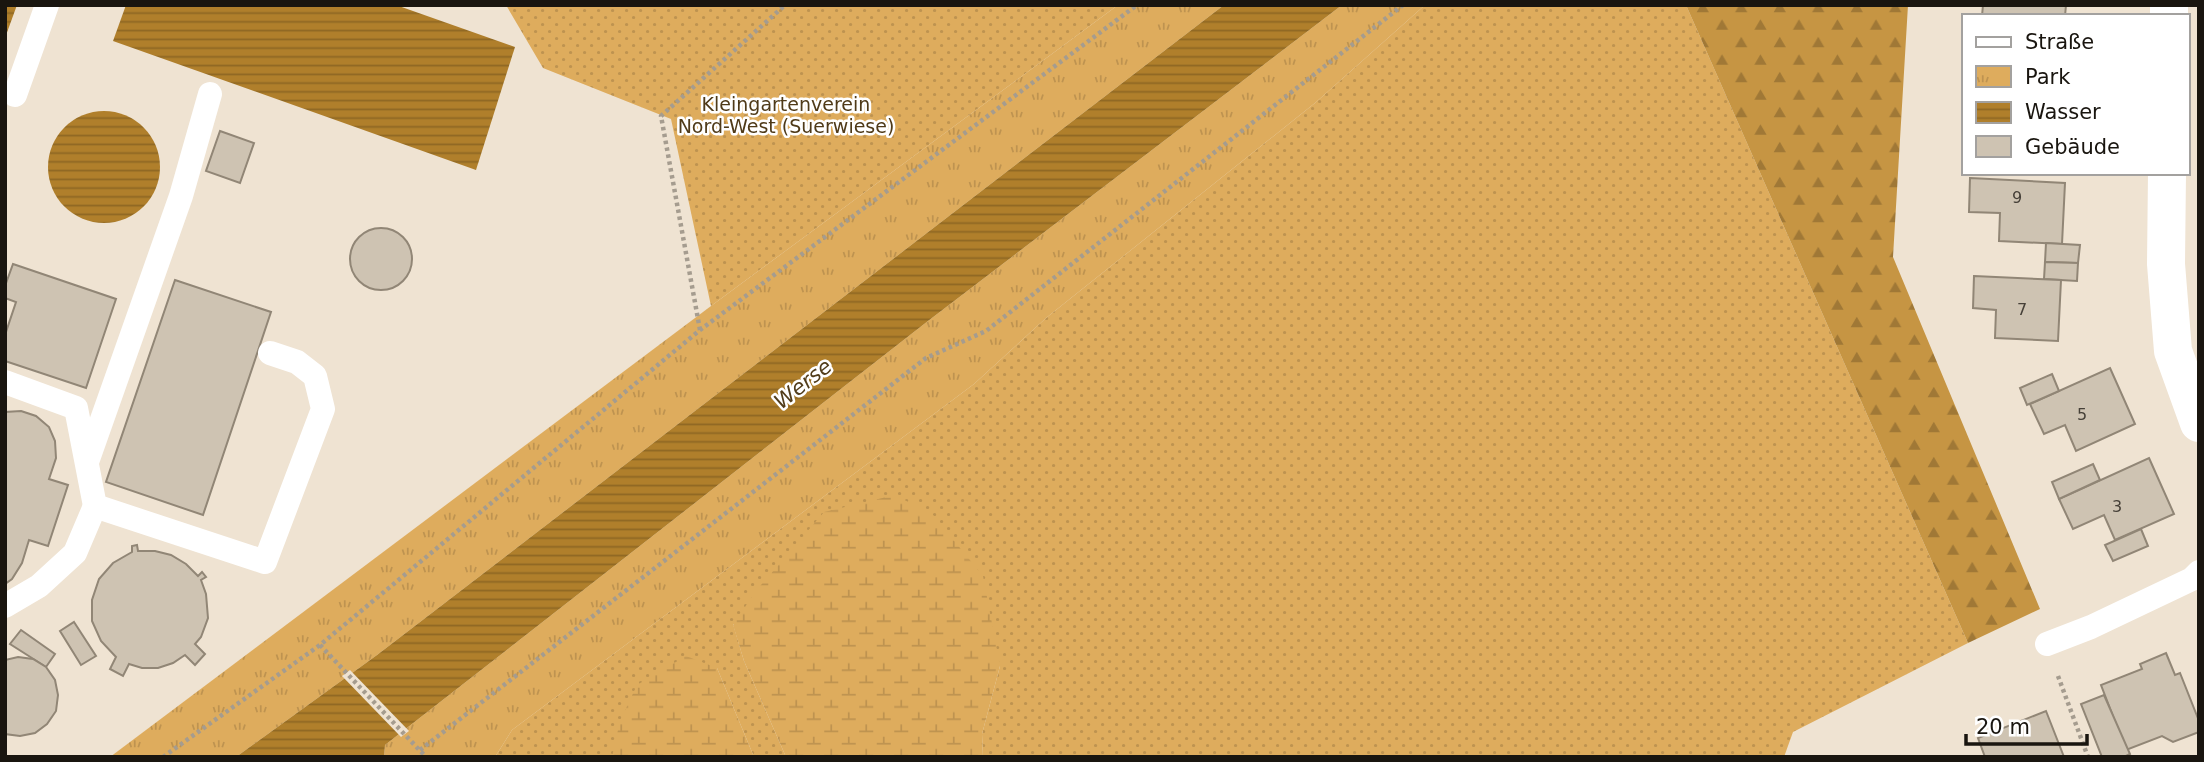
<svg xmlns="http://www.w3.org/2000/svg" width="2204" height="762" font-family="'DejaVu Sans',sans-serif">
<style>
.grass{fill:url(#grass-dots)}
.forest{fill:url(#forest-firs)}
.wetland{fill:url(#wetland-marsh)}
.park{fill:url(#park-tufts)}
.water{fill:url(#water-rules)}
.pier{fill:#efe3d2}
.building{fill:#cec3b2;stroke:#918676;stroke-width:2}
.lines{fill:none;stroke-linecap:round;stroke-linejoin:round}
.path{stroke:#a59c8f;stroke-width:4.5;stroke-dasharray:3.5 3.5;stroke-linecap:butt}
.lane{stroke:#fff;stroke-width:24}
.street{stroke:#fff;stroke-width:38}
.labels{text-anchor:middle;dominant-baseline:central;stroke-width:5;stroke-linejoin:round;paint-order:stroke}
.number-label{font-size:16px;fill:#464038}
.park-label{font-size:19px;fill:#4f3a18;stroke:#fff}
.water-label{font-size:21px;font-style:italic;fill:#523d1b;stroke:#fff}
</style>
<defs>
<pattern id="grass-dots" width="8" height="8" patternUnits="userSpaceOnUse" patternTransform="scale(1.75)"><rect width="8" height="8" fill="#deac5d"/><path d="M2 2h.1M6 6h.1" fill="none" stroke="#be9350" stroke-width="1.8" stroke-linecap="round"/></pattern>
<pattern id="forest-firs" width="22" height="20" patternUnits="userSpaceOnUse" patternTransform="scale(1.75)"><rect width="22" height="20" fill="#c69543"/><path d="M5 1l3.5 6h-7zM16 11l3.5 6h-7z" fill="#a07836"/></pattern>
<pattern id="wetland-marsh" width="20" height="14" patternUnits="userSpaceOnUse" patternTransform="scale(1.75)"><rect width="20" height="14" fill="#deac5d"/><path d="M1 5h8M5 5V1M11 12h8M15 12V8" fill="none" stroke="#be9350"/></pattern>
<pattern id="park-tufts" width="24" height="20" patternUnits="userSpaceOnUse" patternTransform="scale(1.75)"><rect width="24" height="20" fill="#deac5d"/><path d="M3 7l-1-3M5 7V3M7 7l1-3M15 17l-1-3M17 17v-4M19 17l1-3" fill="none" stroke="#be9350"/></pattern>
<pattern id="water-rules" width="6" height="5" patternUnits="userSpaceOnUse" patternTransform="scale(1.75)"><rect width="6" height="5" fill="#b07f2b"/><path d="M0 2.5h6" fill="none" stroke="#8e6723"/></pattern>
</defs>
<rect width="100%" height="100%" fill="#efe3d2"/>
<!-- grass -->
<g class="grass">
<polygon points="506,5 1118,5 711,306 671,119 543,68"/>
<polygon points="1425,5 1686,5 1968,643 1793,732 1784,757 983,757 982,734 1000,666 733,624 744,661 786,757 754,757 717,668 612,757 495,757 512,730 974,384 1046,318 1315,103"/>
</g>
<!-- forest -->
<polygon class="forest" points="1686,5 1908,5 1893,257 2040,609 1968,643"/>
<!-- wetland -->
<g class="wetland">
<polygon points="895,495 933,515 983,576 1000,666 982,734 983,757 786,757 744,661 733,625 755,592 824,512"/>
<polygon points="686,656 717,668 754,757 612,757 620,721 637,685"/>
</g>
<!-- park -->
<g class="park">
<polygon points="1118,5 1224,5 377,655 236,757 110,757 711,306"/>
<polygon points="1342,5 1425,5 1315,103 1046,318 974,384 512,730 495,757 384,757 385,745 928,321"/>
</g>
<!-- water -->
<g class="water">
<polygon points="5,5 17,5 5,38"/>
<polygon points="126,5 396,5 515,47 476,170 113,41"/>
<polygon points="1224,5 1342,5 928,321 385,745 384,757 236,757 377,655"/>
<circle cx="104" cy="167" r="56"/>
</g>
<!-- pier -->
<polygon class="pier" points="350,670 409,731 401,737 342,676"/>
<!-- building -->
<g class="building">
<polygon points="1983,5 2066,5 2065,16 1982,16"/>
<polygon points="220,131 254,143 240,183 206,171"/>
<polygon points="1970,178 2065,183 2062,244 1999,241 2000,213 1969,212"/>
<circle cx="381" cy="259" r="31"/>
<polygon points="2046,243 2080,245 2078,263 2045,262"/>
<polygon points="2045,262 2078,263 2077,281 2044,279"/>
<polygon points="13,264 116,299 86,388 5,361 5,335 16,302 5,298 5,286"/>
<polygon points="1974,276 2061,280 2058,341 1995,338 1996,310 1973,308"/>
<polygon points="175,280 271,312 203,515 106,482"/>
<polygon points="2110,368 2135,424 2076,451 2065,425 2044,434 2030,404"/>
<polygon points="2052,374 2059,391 2027,405 2020,388"/>
<polygon points="21,411 36,416 49,427 55,441 56,458 49,479 68,485 48,546 29,540 22,563 12,579 5,584 5,412"/>
<polygon points="2149,458 2174,514 2115,540 2104,515 2073,529 2059,499"/>
<polygon points="2093,464 2100,480 2059,499 2052,482"/>
<polygon points="2141,529 2148,546 2113,561 2105,545"/>
<polygon points="137,545 138,551 155,551 171,555 186,564 198,576 202,572 206,577 201,580 206,594 208,618 201,637 195,644 205,654 195,665 185,655 173,663 158,668 142,668 129,664 123,676 110,669 116,657 101,641 92,621 92,600 99,579 113,563 132,552 132,546"/>
<polygon points="74,622 96,656 81,665 60,631"/>
<polygon points="21,630 55,654 46,667 10,644"/>
<polygon points="2166,653 2175,675 2180,673 2199,721 2199,732 2173,742 2162,736 2126,750 2101,685 2142,669 2140,664"/>
<polygon points="18,657 33,659 46,667 55,680 58,695 56,711 47,724 35,733 20,736 5,734 5,660"/>
<polygon points="2104,695 2130,754 2124,757 2102,757 2081,704"/>
<polygon points="2046,711 2064,757 1985,757 1978,738"/>
</g>
<g class="lines">
<!-- path -->
<g class="path">
<polyline points="700,330 661,116 785,5"/>
<polyline points="320,645 426,757"/>
<polyline points="2058,676 2088,757"/>
<polyline points="420,750 926,358 986,331 1403,5"/>
<polyline points="163,757 320,645 700,330 1137,5"/>
</g>
<!-- lane -->
<g class="lane">
<polyline points="15,95 47,5"/>
<polyline points="5,382 76,408 95,506 265,562 323,409 315,376 297,362 270,353"/>
<polyline points="87,462 181,196 210,94"/>
<polyline points="5,606 39,586 75,553 95,506"/>
<polyline points="2047,644 2091,627 2192,579 2199,572"/>
</g>
<!-- street -->
<g class="street">
<polyline points="2169,16 2169,5"/>
<polyline points="2167,173 2166,264 2173,351 2199,423"/>
</g>
</g>
<g class="labels">
<!-- number labels -->
<g class="number-label">
<text x="2017" y="197">9</text>
<text x="2022" y="309">7</text>
<text x="2082" y="414">5</text>
<text x="2117" y="506">3</text>
</g>
<!-- park labels -->
<g class="park-label">
<text x="786" y="104">Kleingartenverein<tspan x="786" dy="22">Nord-West (Suerwiese)</tspan></text>
</g>
<!-- water labels -->
<g class="water-label">
<text transform="translate(803 384) rotate(-38)">Werse</text>
</g>
</g>
<!-- border -->
<rect width="2204" height="762" fill="none" stroke="#19150f" stroke-width="14"/>
<!-- legend -->
<rect x="1962" y="14" width="228" height="161" fill="#ffffff" stroke="#a3a19f" stroke-width="2"/>
<rect x="1976" y="37" width="35" height="10" fill="#ffffff" stroke="#a3a19f" stroke-width="2"/>
<text x="2025" y="49" font-size="21" fill="#19150f">Straße</text>
<rect x="1976" y="66" width="35" height="21" fill="url(#park-tufts)" stroke="#a3a19f" stroke-width="2"/>
<text x="2025" y="84" font-size="21" fill="#19150f">Park</text>
<rect x="1976" y="102" width="35" height="21" fill="url(#water-rules)" stroke="#a3a19f" stroke-width="2"/>
<text x="2025" y="119" font-size="21" fill="#19150f">Wasser</text>
<rect x="1976" y="136" width="35" height="21" fill="#cec3b2" stroke="#a3a19f" stroke-width="2"/>
<text x="2025" y="154" font-size="21" fill="#19150f">Gebäude</text>
<!-- scale -->
<path d="M1966 734v10h121v-10" fill="none" stroke="#19150f" stroke-width="3.5"/>
<text x="1976" y="734" font-size="21" fill="#19150f" stroke="#ffffff" stroke-width="5" paint-order="stroke">20 m</text>
</svg>
